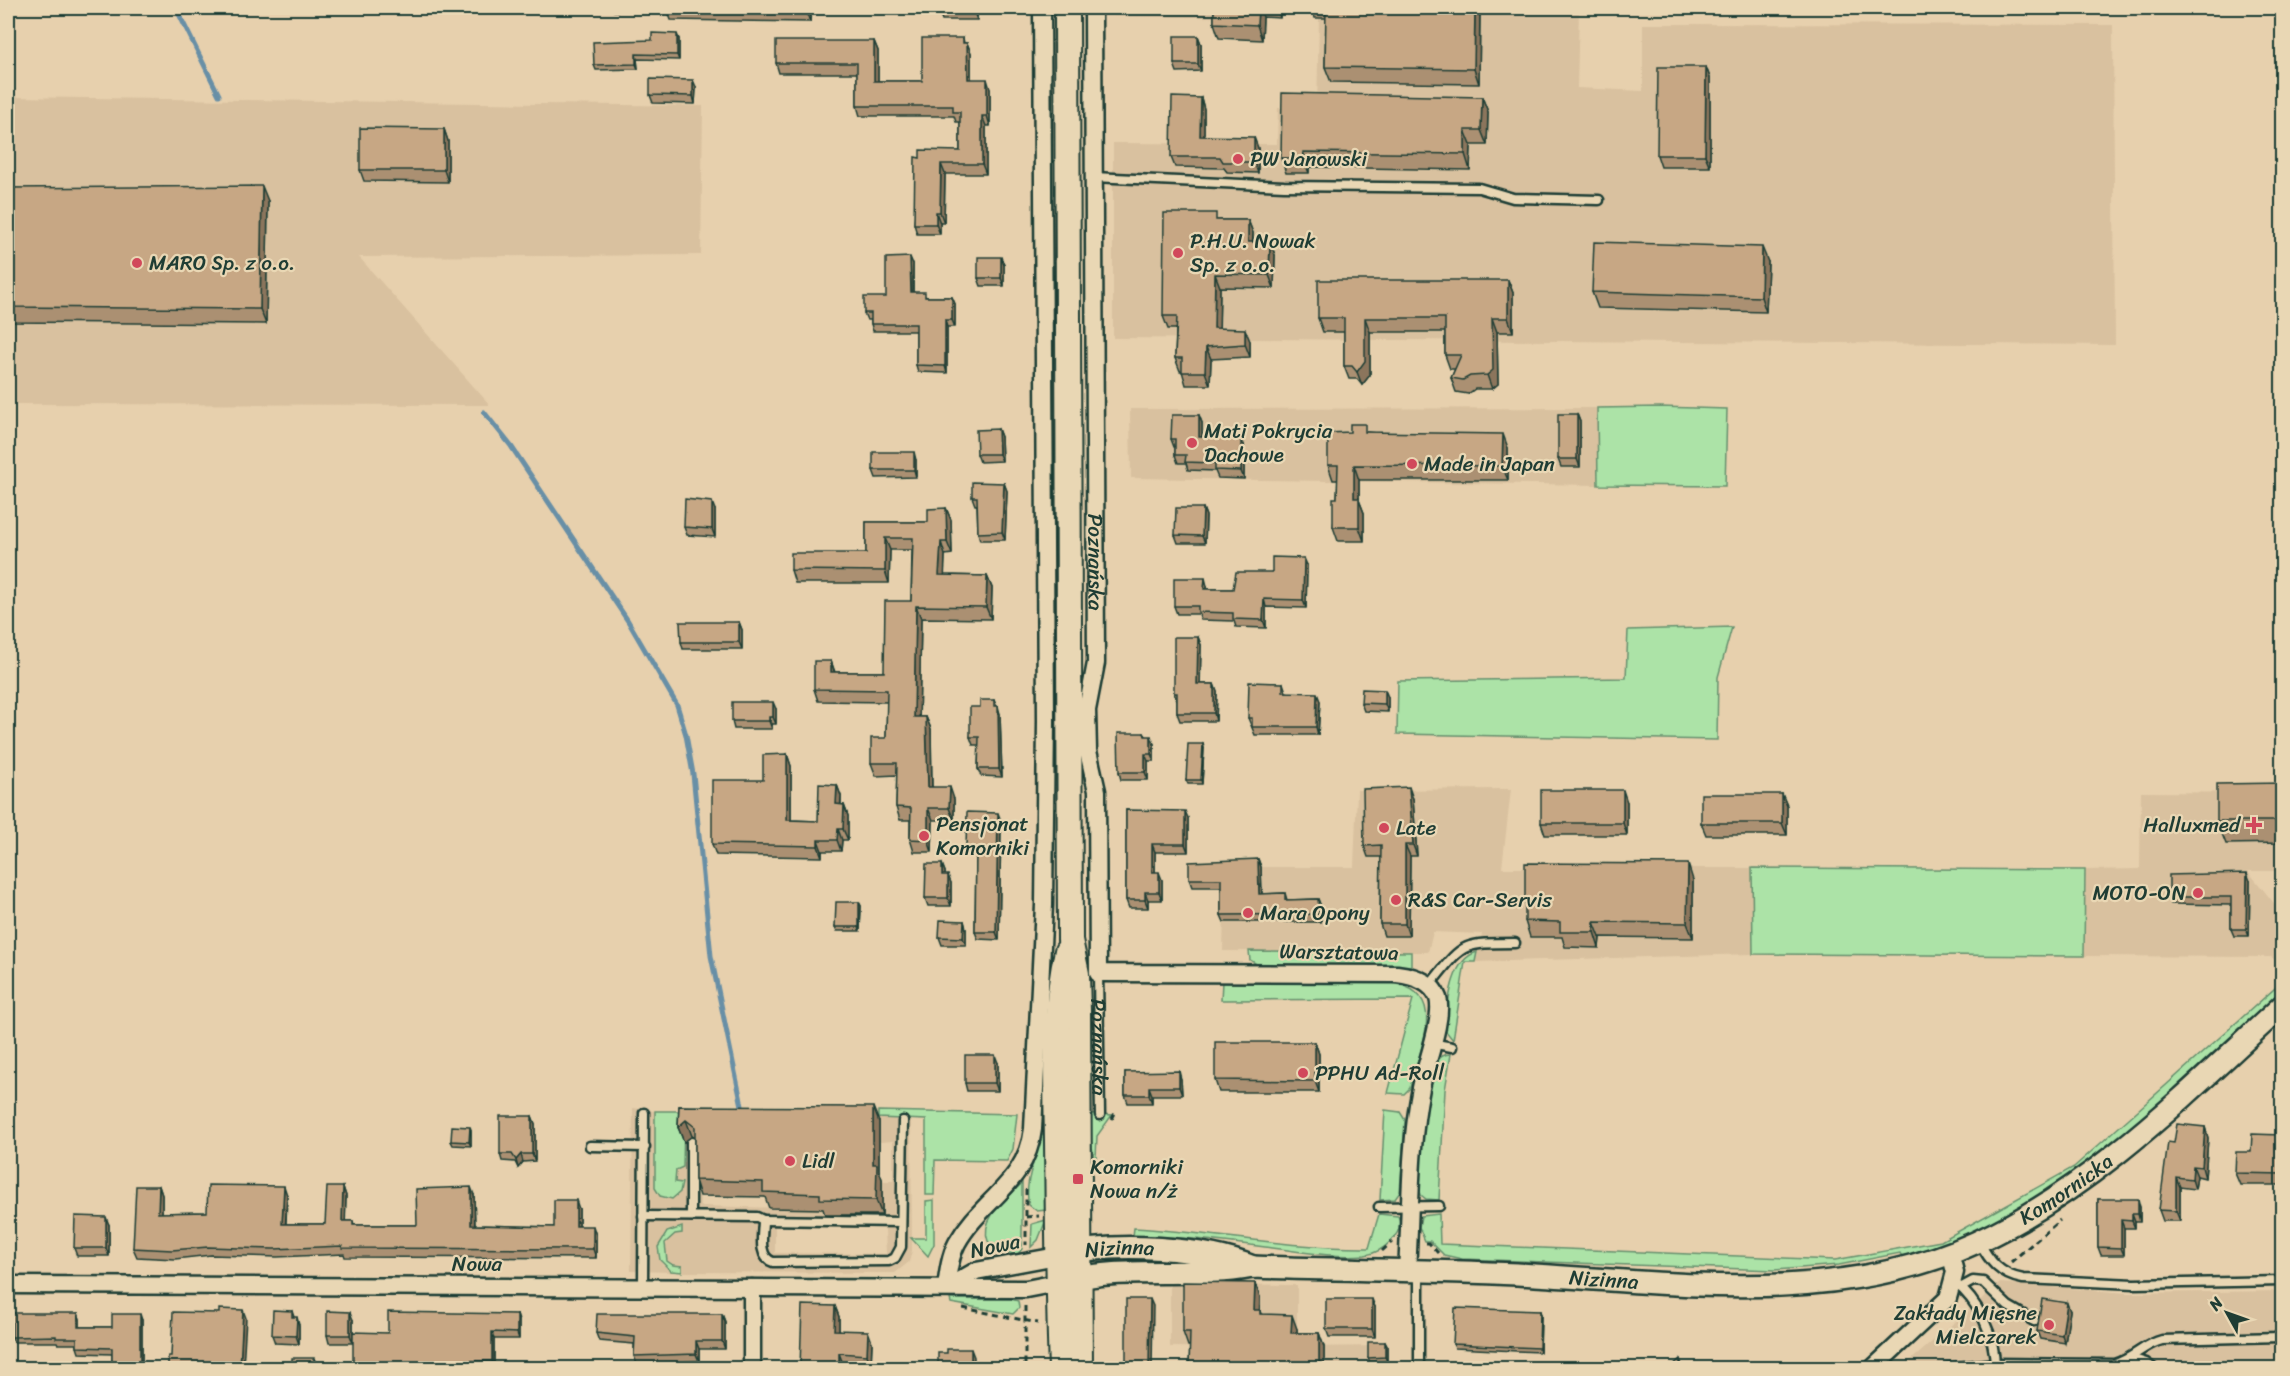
<svg xmlns="http://www.w3.org/2000/svg" width="2290" height="1376" font-family="Sriracha,sans-serif">
<style>
.built{fill:#d9c19f;fill-rule:evenodd}
.green{fill:#ace3a7;stroke:#66906e;stroke-width:1.5}
.lines{fill:none;stroke-linecap:round;stroke-linejoin:round}
.stream{stroke:#688fa6;stroke-width:5}
.service-casing{stroke:#1f3d34;stroke-width:13}
.minor-casing{stroke:#1f3d34;stroke-width:21}
.tertiary-casing{stroke:#1f3d34;stroke-width:26}
.secondary-casing{stroke:#1f3d34;stroke-width:28}
.path{stroke:#1f3d34;stroke-width:3;stroke-dasharray:6 4.5;stroke-linecap:butt}
.service{stroke:#e9d7b4;stroke-width:8}
.minor{stroke:#e9d7b4;stroke-width:16}
.tertiary{stroke:#e9d7b4;stroke-width:21}
.secondary{stroke:#e9d7b4;stroke-width:24}
.wall{fill:#ab9072;stroke:#1f3d34;stroke-width:1.5}
.shaded-wall{fill:#8b755c;stroke:#1f3d34;stroke-width:1.5}
.building{fill:#c7a784;stroke:#1f3d34;stroke-width:1.5}
.poi-dot{fill:#d1495b;stroke:#e9d7b4;stroke-width:2}
.labels{text-anchor:middle;dominant-baseline:central;stroke-width:4.5;stroke-linejoin:round;paint-order:stroke}
.poi-label{font-size:21px;fill:#1f3d34;stroke:#e9d7b4;text-anchor:start}
.street-label{font-size:21px;fill:#1f3d34;stroke:#e9d7b4}
</style>
<rect width="100%" height="100%" fill="#e7d0ad"/>
<filter id="ink" filterUnits="userSpaceOnUse"><feTurbulence type="fractalNoise" baseFrequency=".0167" numOctaves="2"/><feDisplacementMap in="SourceGraphic" scale="12" xChannelSelector="R" yChannelSelector="G"/><feConvolveMatrix kernelMatrix="1 2 1 2 8 2 1 2 1" color-interpolation-filters="sRGB"/></filter>
<g filter="url(#ink)">
<!-- built -->
<g class="built">
<polygon points="1114,8 1280,8 1280,18 1114,16"/>
<polygon points="1290,8 1579,8 1577,88 1643,91 1643,24 2113,25 2115,345 1113,338 1113,143 1277,144 1278,108 1317,109 1319,18 1315,18 1315,8"/>
<polygon points="8,97 703,106 701,255 359,257 490,405 8,404"/>
<polygon points="1597,408 1598,485 1131,478 1130,409"/>
<polygon points="1511,789 1502,868 1752,868 1753,954 1475,962 1482,934 1433,932 1428,952 1223,951 1225,867 1354,867 1357,790"/>
<polygon points="2141,792 2282,793 2282,871 2248,871 2282,913 2282,965 2271,957 2084,956 2085,870 2140,869"/>
<path d="M633 1108 655 1111V1183L657 1193 663 1198 672 1199 680 1192 682 1183H675L676 1170 683 1167 684 1142 700 1143V1206L825 1209 826 1215H882V1180L879 1179V1123L826 1122 827 1111H878V1118H911L912 1251 909 1262 895 1273 682 1272V1266L669 1264 664 1252 668 1239 675 1234 682 1233 681 1227 667 1232 658 1247 662 1264 674 1272 631 1271ZM893 1141V1181H884L880 1178V1142ZM775 1227 885 1228 886 1254 775 1253Z"/>
<polygon points="2000,1283 2128,1293 2282,1291 2282,1367 1902,1368"/>
<polygon points="1170,1284 1297,1285 1297,1347 1387,1346 1387,1368 1236,1368 1236,1348 1170,1347"/>
</g>
<!-- green -->
<g class="green">
<polygon points="1660,407 1727,409 1725,486 1598,485 1597,408"/>
<polygon points="1732,627 1718,677 1717,740 1397,734 1398,681 1626,678 1628,630"/>
<polygon points="1752,868 2085,870 2084,956 1753,954"/>
<polygon points="1249,951 1411,952 1411,966 1258,965 1250,960"/>
<path d="M1477 952 1475 962H1465L1453 1040 1445 1030C1448 1005 1450 960 1477 952Z"/>
<path d="M1222 982 1391 983C1451 991 1419 1049 1410 1088L1404 1094 1388 1093 1413 999 1221 1000Z"/>
<path d="M2282 982V994C2205 1062 2131 1137 2044 1194 2000 1223 1952 1242 1903 1258L1900 1253 1839 1265 1775 1270 1462 1259 1444 1255 1430 1241H1425L1419 1227 1421 1216 1439 1214 1440 1244 1835 1260 1941 1241 2074 1167Z"/>
<path d="M1451 1054 1445 1090 1439 1200 1426 1199 1421 1195 1419 1188C1420 1158 1423 1089 1436 1063 1439 1057 1444 1054 1451 1054Z"/>
<polygon points="1385,1110 1400,1112 1405,1120 1400,1192 1395,1199 1380,1200"/>
<polygon points="655,1111 827,1111 684,1121 683,1167 676,1170 675,1182 682,1183 680,1192 672,1199 660,1196 655,1188"/>
<polygon points="878,1111 1017,1114 1013,1149 1007,1161 935,1160 934,1195 926,1195 926,1120 878,1118"/>
<polygon points="1086,1113 1112,1115 1097,1136 1096,1158 1094,1158"/>
<path d="M1040 1135H1045L1046 1210 1037 1211 1029 1205C1023 1181 1037 1159 1040 1135Z"/>
<path d="M1022 1183V1249L1018 1254 1000 1252 988 1241C979 1218 1007 1199 1022 1183Z"/>
<polygon points="934,1200 934,1244 928,1256 911,1238 926,1238 926,1201"/>
<path d="M1379 1214 1398 1216C1406 1233 1382 1253 1365 1255 1332 1258 1298 1251 1265 1247 1221 1241 1178 1236 1133 1236L1134 1228C1212 1232 1291 1249 1369 1248Z"/>
<polygon points="1046,1220 1038,1240 1031,1247 1032,1224"/>
<polygon points="682,1227 682,1233 675,1234 665,1243 667,1261 673,1265 682,1266 682,1272 671,1271 660,1260 658,1247 667,1232"/>
<polygon points="950,1299 1011,1299 1018,1301 1019,1308 1013,1314 951,1303"/>
</g>
<g class="lines">
<!-- stream -->
<g class="stream">
<polyline points="176,8 219,95"/>
<polyline points="484,412 511,446 628,621 677,705 686,735 693,774 711,956 742,1106"/>
</g>
<!-- service casing -->
<g class="service-casing">
<g id="service">
<polyline points="1093,177 1284,186 1479,188 1513,198 1599,200"/>
<path id="s1" d="M1098 973 1100 1115"/>
<path d="M1429 986C1464 943 1459 943 1515 943"/>
<polyline points="1431,1043 1452,1047"/>
<polyline points="691,1142 691,1216"/>
<polyline points="590,1146 645,1147"/>
<polyline points="1379,1207 1439,1206"/>
<path d="M643 1216 757 1217 763 1220C763 1233 757 1257 773 1262L889 1261 895 1258 901 1247 903 1121"/>
<polyline points="763,1220 901,1222"/>
<path d="M1979 1241C1989 1261 2000 1275 2023 1279L2134 1284 2282 1281"/>
<polyline points="1419,1271 1419,1368"/>
<path d="M1954 1282C1979 1301 1995 1336 1995 1367"/>
<polyline points="643,1287 644,1113"/>
<polyline points="1962,1287 1973,1281 1983,1282 2008,1306 2034,1321"/>
<polyline points="2131,1358 2146,1363 2153,1368"/>
<path d="M1947 1368 1996 1363 2115 1364C2133 1359 2144 1344 2162 1340L2280 1337"/>
</g>
</g>
<!-- minor casing -->
<g class="minor-casing">
<g id="minor">
<path id="s2" d="M1093 8 1096 663 1087 710 1088 751 1097 791 1098 973 1397 974C1413 976 1432 981 1438 998 1444 1018 1425 1066 1421 1088 1409 1148 1411 1209 1407 1270"/>
<polyline points="8,1285 1026,1289 1057,1283"/>
<polyline points="752,1288 752,1368"/>
<path d="M946 1288C948 1273 950 1256 957 1243 981 1200 1027 1183 1033 1129L1044 905 1046 721 1042 8"/>
<polyline points="946,1288 976,1271 1057,1256"/>
<polyline points="1873,1368 1948,1298 1955,1272 1950,1253"/>
</g>
</g>
<!-- tertiary casing -->
<g class="tertiary-casing">
<g id="tertiary">
<path id="s3" d="M1064 1254C1116 1242 1204 1247 1253 1267"/>
<path id="s4" d="M1065 1281C1126 1265 1191 1279 1253 1267 1341 1270 1429 1270 1517 1274 1669 1282 1835 1308 1977 1242 2094 1188 2188 1092 2282 1006"/>
</g>
</g>
<!-- secondary casing -->
<g class="secondary-casing">
<g id="secondary">
<polyline points="1067,8 1070,940 1077,974 1078,1011 1080,1368"/>
<path d="M1061 1368C1058 1293 1058 1217 1057 1141 1056 1078 1053 1013 1067 951"/>
</g>
</g>
<!-- path -->
<g class="path">
<polyline points="1112,1119 1116,1111"/>
<polyline points="1026,1189 1026,1245"/>
<polyline points="1026,1217 1039,1216"/>
<polyline points="1426,1243 1429,1243 1438,1253"/>
<polyline points="1382,1251 1392,1242"/>
<polyline points="2011,1262 2060,1220"/>
<polyline points="1025,1306 1025,1368"/>
<polyline points="963,1308 1038,1323"/>
</g>
<!-- service -->
<use href="#service" class="service"/>
<!-- minor -->
<use href="#minor" class="minor"/>
<!-- tertiary -->
<use href="#tertiary" class="tertiary"/>
<!-- secondary -->
<use href="#secondary" class="secondary"/>
</g>
<!-- wall -->
<g class="wall">
<polygon points="613,8 811,8 810,22 671,20 668,12 614,11"/>
<polygon points="838,8 902,8 902,11 839,10"/>
<polygon points="977,8 977,20 942,20 939,12"/>
<polygon points="1214,8 1280,8 1280,18 1263,17 1262,40 1219,38 1214,23"/>
<polygon points="1291,8 1480,8 1479,84 1331,82 1325,67 1326,18 1315,18 1311,8"/>
<polygon points="1198,36 1201,44 1201,71 1177,72 1174,64"/>
<polygon points="963,38 964,43 967,43 971,53 971,79 990,89 990,126 986,126 986,174 945,174 944,223 940,223 940,234 917,234 914,224 920,158 960,151 960,122 956,122 954,116 860,116 857,106 857,73 779,73 776,63 874,41 878,51 878,81 922,81"/>
<polygon points="679,39 679,60 637,59 638,69 596,70 594,65"/>
<polygon points="1706,67 1710,78 1710,167 1661,167 1657,155"/>
<polygon points="696,87 695,104 653,103 650,95"/>
<polygon points="1482,97 1488,112 1487,145 1471,145 1470,170 1309,167 1309,173 1286,173 1281,158"/>
<polygon points="1201,98 1204,109 1204,137 1258,148 1258,173 1227,172 1224,168 1175,167 1171,157"/>
<polygon points="444,129 448,141 448,182 364,181 360,170"/>
<polygon points="8,188 268,201 266,324 8,322"/>
<polygon points="1218,220 1248,220 1253,233 1253,242 1270,242 1275,255 1274,288 1220,287 1219,328 1250,341 1250,357 1211,359 1210,385 1186,385 1182,371 1180,371 1175,358 1176,329 1168,329 1163,316"/>
<polygon points="1768,262 1766,312 1598,308 1592,292"/>
<polygon points="913,264 913,292 927,297 952,297 955,304 955,327 947,327 947,373 918,372 916,365 916,331 873,331 871,324 871,320 867,320 864,313 886,297"/>
<polygon points="1004,265 1004,286 981,286 978,278"/>
<polygon points="1508,280 1513,293 1513,332 1497,332 1498,384 1492,389 1475,389 1468,394 1456,392 1451,378 1455,369 1450,369 1445,355 1445,332 1370,332 1370,375 1362,385 1357,379 1349,379 1344,366 1344,332 1323,332 1318,318"/>
<polygon points="1577,414 1580,422 1580,467 1561,467 1558,459"/>
<polygon points="1199,415 1202,423 1202,437 1241,437 1244,445 1244,479 1218,478 1215,471 1188,470 1186,463 1178,463 1175,455 1175,447 1174,447 1171,439"/>
<polygon points="998,429 1001,437 1002,461 980,462 977,454"/>
<polygon points="1350,432 1368,432 1508,448 1508,480 1359,480 1359,500 1364,513 1364,541 1338,541 1333,527 1337,498 1338,480 1333,480 1328,465"/>
<polygon points="916,460 916,477 876,478 873,470"/>
<polygon points="1004,483 1007,491 1005,540 980,540 978,533 977,505 975,505 972,497"/>
<polygon points="946,508 951,520 952,554 945,555 944,575 987,576 992,588 991,619 921,618 919,717 926,717 931,729 932,787 954,799 954,820 933,820 932,852 914,852 910,839 910,820 900,820 896,807 897,775 876,776 871,763 886,738 887,702 818,701 814,689 831,661 835,672 884,672 911,601 912,550 890,550 889,583 795,583 791,570 866,553 866,522 928,522"/>
<polygon points="1203,508 1206,516 1205,543 1178,543 1175,535"/>
<polygon points="715,510 715,537 687,535 684,527"/>
<polygon points="1307,565 1306,608 1266,607 1266,628 1236,627 1234,621 1201,620 1199,614 1177,614 1174,606 1207,586 1207,589 1233,589 1272,572"/>
<polygon points="739,622 742,630 742,649 683,649 681,642"/>
<polygon points="1198,637 1201,645 1200,684 1214,684 1217,692 1216,721 1180,721 1177,713 1177,701 1174,693"/>
<polygon points="1283,683 1286,692 1320,701 1318,735 1255,735 1248,718"/>
<polygon points="1388,697 1388,712 1364,711 1361,703"/>
<polygon points="994,700 1000,714 1002,777 981,776 978,769 979,745 973,745 970,737 980,707"/>
<polygon points="776,709 776,724 772,724 772,729 734,729 732,721"/>
<polygon points="1144,733 1146,736 1154,744 1154,761 1148,761 1148,780 1121,780 1119,772"/>
<polygon points="1203,744 1204,748 1202,784 1188,784 1186,780"/>
<polygon points="787,754 791,766 791,820 818,821 837,785 841,796 841,805 844,805 848,816 848,840 842,840 841,851 822,851 822,857 716,855 712,844 763,780"/>
<polygon points="2283,783 2283,843 2226,844 2217,821"/>
<polygon points="1782,794 1787,806 1787,835 1706,835 1701,823"/>
<polygon points="1413,799 1417,856 1410,856 1409,936 1384,936 1380,924 1381,857 1368,857 1364,846"/>
<polygon points="1627,802 1627,835 1545,835 1541,823"/>
<polygon points="1126,810 1188,818 1188,852 1155,852 1155,872 1162,880 1162,900 1148,900 1148,908 1129,908 1126,900"/>
<polygon points="1001,821 999,940 978,939 975,932 976,857 969,855 966,847"/>
<polygon points="1258,859 1261,867 1262,894 1285,893 1287,900 1318,899 1321,907 1321,922 1224,922 1221,915 1221,887 1192,887 1189,879"/>
<polygon points="942,864 945,872 945,875 951,883 951,906 928,906 925,898"/>
<polygon points="1693,880 1693,938 1600,937 1599,948 1565,947 1562,937 1530,937 1525,921"/>
<polygon points="2250,881 2249,936 2234,936 2231,929 2231,905 2171,904 2169,897"/>
<polygon points="859,902 861,906 860,931 837,931 835,927"/>
<polygon points="964,921 966,929 966,945 942,945 939,937"/>
<polygon points="1315,1042 1319,1054 1319,1092 1219,1092 1215,1080"/>
<polygon points="998,1063 998,1091 967,1091 965,1083"/>
<polygon points="1125,1072 1181,1079 1182,1095 1152,1095 1152,1103 1128,1103 1125,1095"/>
<polygon points="679,1106 879,1122 879,1170 882,1179 882,1215 825,1215 823,1209 769,1208 765,1197 700,1196 695,1180 695,1138 692,1136 684,1142 678,1127"/>
<polygon points="532,1116 535,1124 535,1161 523,1162 518,1168 515,1162 502,1161 500,1154"/>
<polygon points="2205,1127 2208,1138 2205,1178 2197,1176 2195,1189 2180,1187 2180,1221 2163,1221 2159,1210 2174,1143"/>
<polygon points="471,1131 471,1146 453,1145 451,1141"/>
<polygon points="2281,1135 2283,1137 2283,1185 2240,1185 2235,1173 2251,1152"/>
<polygon points="159,1186 162,1195 162,1213 207,1212 287,1195 286,1224 325,1224 343,1187 346,1196 345,1221 353,1221 354,1225 417,1225 474,1195 475,1225 554,1227 579,1209 579,1226 596,1235 596,1258 345,1257 344,1254 277,1257 211,1255 175,1259 137,1257 133,1248"/>
<polygon points="2098,1199 2140,1207 2140,1222 2135,1222 2135,1228 2124,1228 2124,1255 2101,1255 2098,1247"/>
<polygon points="109,1225 109,1256 77,1256 74,1248"/>
<polygon points="1260,1297 1260,1310 1261,1314 1297,1329 1297,1333 1319,1333 1324,1347 1324,1368 1189,1368 1190,1346 1188,1346 1183,1332"/>
<polygon points="835,1306 839,1317 839,1330 872,1342 871,1366 843,1364 843,1368 800,1368"/>
<polygon points="1375,1307 1375,1337 1329,1337 1326,1329"/>
<polygon points="292,1311 294,1317 299,1325 299,1344 275,1343 272,1335"/>
<polygon points="1540,1311 1541,1315 1540,1352 1455,1348 1453,1344"/>
<polygon points="2070,1311 2065,1343 2040,1339 2037,1331"/>
<polygon points="78,1313 80,1319 80,1327 112,1327 142,1320 142,1368 112,1368 112,1354 79,1353 77,1347 77,1344 58,1344 57,1342 14,1342 12,1337"/>
<polygon points="722,1314 725,1322 725,1349 699,1349 699,1361 637,1364 634,1356 634,1344 599,1341 596,1333"/>
<polygon points="353,1320 353,1343 329,1343 327,1335"/>
<polygon points="519,1321 519,1339 494,1339 494,1368 466,1368 388,1333"/>
<polygon points="1385,1342 1387,1346 1387,1361 1370,1362 1368,1358"/>
</g>
<!-- shaded-wall -->
<g class="shaded-wall">
<polygon points="805,8 811,8 810,22"/>
<polygon points="974,8 977,8 977,20 974,12"/>
<polygon points="1258,8 1260,8 1263,17 1262,40 1257,25"/>
<polygon points="1277,8 1280,8 1280,18"/>
<polygon points="1475,8 1480,8 1479,84 1474,69"/>
<polygon points="677,34 679,39 679,60 677,55"/>
<polygon points="1198,36 1201,44 1201,71 1198,64"/>
<polygon points="874,41 878,51 878,91 874,81"/>
<polygon points="967,43 971,53 971,89 968,79"/>
<polygon points="636,54 637,59 638,69 636,64"/>
<polygon points="1706,67 1710,78 1710,167 1705,155"/>
<polygon points="987,79 990,89 990,126 987,116"/>
<polygon points="693,80 696,87 695,104 693,96"/>
<polygon points="1482,97 1488,112 1487,145 1481,130"/>
<polygon points="1201,98 1204,109 1204,147 1200,136"/>
<polygon points="982,116 986,126 986,174 982,164"/>
<polygon points="444,129 448,141 448,182 444,170"/>
<polygon points="1465,130 1471,145 1470,170 1465,154"/>
<polygon points="1254,137 1258,148 1258,173 1254,162"/>
<polygon points="1303,152 1309,167 1309,173 1303,158"/>
<polygon points="941,164 945,174 944,223 940,212"/>
<polygon points="262,186 268,201 266,324 260,309"/>
<polygon points="936,212 940,223 940,234 936,224"/>
<polygon points="1248,220 1253,233 1252,255 1248,242"/>
<polygon points="1270,242 1275,255 1274,288 1269,275"/>
<polygon points="1762,247 1768,262 1766,312 1761,297"/>
<polygon points="910,257 913,264 913,299 911,292"/>
<polygon points="1001,257 1004,265 1004,286 1001,278"/>
<polygon points="1215,274 1220,287 1219,341 1214,328"/>
<polygon points="1508,280 1513,293 1513,332 1508,318"/>
<polygon points="952,297 955,304 955,327 952,320"/>
<polygon points="1365,318 1370,332 1370,375 1362,385 1357,372"/>
<polygon points="1492,318 1497,332 1498,384 1492,389 1487,375"/>
<polygon points="945,320 947,327 947,373 945,366"/>
<polygon points="1245,329 1250,341 1250,357 1245,344"/>
<polygon points="1206,347 1211,359 1210,385 1205,372"/>
<polygon points="1577,414 1580,422 1580,467 1577,459"/>
<polygon points="1199,415 1202,423 1202,444 1199,437"/>
<polygon points="998,429 1001,437 1002,461 999,454"/>
<polygon points="1503,434 1508,448 1508,480 1502,466"/>
<polygon points="1241,437 1244,445 1244,479 1241,471"/>
<polygon points="914,452 916,460 916,477 914,470"/>
<polygon points="1354,465 1359,480 1359,500 1364,513 1364,541 1359,527 1354,498"/>
<polygon points="1004,483 1007,491 1005,540 1002,532"/>
<polygon points="712,502 715,510 715,537 712,529"/>
<polygon points="946,508 951,520 952,554 947,542"/>
<polygon points="1203,508 1206,516 1205,543 1202,536"/>
<polygon points="885,538 890,550 889,583 885,571"/>
<polygon points="941,542 945,555 944,587 939,575"/>
<polygon points="1304,558 1307,565 1306,608 1303,600"/>
<polygon points="987,576 992,588 991,619 986,607"/>
<polygon points="1205,578 1207,586 1207,597 1204,589"/>
<polygon points="1264,599 1266,607 1266,628 1263,620"/>
<polygon points="916,606 921,618 919,729 914,717"/>
<polygon points="739,622 742,630 742,649 739,642"/>
<polygon points="1198,637 1201,645 1200,692 1197,684"/>
<polygon points="831,661 835,674 831,672"/>
<polygon points="1214,684 1217,692 1216,721 1214,713"/>
<polygon points="1385,690 1388,697 1388,712 1385,704"/>
<polygon points="1317,693 1320,701 1318,735 1316,727"/>
<polygon points="773,702 776,709 776,724 773,717"/>
<polygon points="998,706 1000,714 1002,777 999,769"/>
<polygon points="769,717 772,724 772,729 769,721"/>
<polygon points="926,717 931,729 932,799 928,787"/>
<polygon points="1151,736 1154,744 1154,761 1151,754"/>
<polygon points="1203,744 1204,748 1202,784 1201,780"/>
<polygon points="787,754 791,766 791,832 787,820"/>
<polygon points="1145,754 1148,761 1148,780 1145,772"/>
<polygon points="837,785 841,796 840,816 836,804"/>
<polygon points="950,787 954,799 954,820 949,808"/>
<polygon points="1409,787 1413,799 1417,856 1413,845"/>
<polygon points="1623,790 1627,802 1627,835 1623,823"/>
<polygon points="1782,794 1787,806 1787,835 1782,823"/>
<polygon points="844,805 848,816 848,840 843,829"/>
<polygon points="928,808 933,820 932,852 928,840"/>
<polygon points="1185,811 1188,818 1188,852 1185,844"/>
<polygon points="998,813 1001,821 999,940 996,932"/>
<polygon points="838,829 842,840 841,851 837,840"/>
<polygon points="818,840 822,851 822,857 818,846"/>
<polygon points="1152,844 1155,852 1155,880 1152,872"/>
<polygon points="1405,845 1410,856 1409,936 1405,924"/>
<polygon points="1258,859 1261,867 1262,901 1259,894"/>
<polygon points="942,864 945,872 945,883 942,875"/>
<polygon points="1688,864 1693,880 1693,938 1687,923"/>
<polygon points="1159,872 1162,880 1162,900 1159,892"/>
<polygon points="2247,873 2250,881 2249,936 2246,929"/>
<polygon points="948,875 951,883 951,906 948,898"/>
<polygon points="1145,892 1148,900 1148,908 1145,900"/>
<polygon points="1318,899 1321,907 1321,922 1319,914"/>
<polygon points="859,902 861,906 860,931 859,927"/>
<polygon points="964,921 966,929 966,945 963,938"/>
<polygon points="1594,922 1600,937 1599,948 1594,932"/>
<polygon points="1315,1042 1319,1054 1319,1092 1315,1081"/>
<polygon points="995,1055 998,1063 998,1091 995,1083"/>
<polygon points="1179,1071 1181,1079 1182,1095 1179,1087"/>
<polygon points="1149,1087 1152,1095 1152,1103 1149,1095"/>
<polygon points="873,1107 879,1122 879,1170 882,1179 882,1215 876,1200 873,1164"/>
<polygon points="532,1116 535,1124 535,1161 532,1154"/>
<polygon points="686,1120 692,1136 684,1142 678,1127"/>
<polygon points="470,1127 471,1131 471,1146 469,1142"/>
<polygon points="2205,1127 2208,1138 2205,1178 2202,1167"/>
<polygon points="2281,1135 2283,1137 2283,1157 2281,1153"/>
<polygon points="521,1154 523,1162 518,1168 516,1160"/>
<polygon points="2193,1166 2197,1176 2195,1189 2192,1179"/>
<polygon points="2176,1177 2180,1187 2180,1221 2176,1211"/>
<polygon points="159,1186 162,1195 162,1222 158,1213"/>
<polygon points="284,1186 287,1195 285,1233 282,1224"/>
<polygon points="343,1187 346,1196 345,1230 342,1221"/>
<polygon points="471,1187 474,1195 475,1234 471,1225"/>
<polygon points="2138,1199 2140,1207 2140,1222 2138,1214"/>
<polygon points="576,1200 579,1209 579,1234 576,1226"/>
<polygon points="2132,1214 2135,1222 2135,1228 2132,1221"/>
<polygon points="106,1217 109,1225 109,1256 106,1248"/>
<polygon points="2121,1220 2124,1228 2124,1255 2121,1248"/>
<polygon points="593,1226 596,1235 596,1258 593,1249"/>
<polygon points="1255,1283 1260,1297 1259,1324 1254,1310"/>
<polygon points="1150,1299 1153,1306 1152,1368 1149,1368"/>
<polygon points="1372,1299 1375,1307 1375,1337 1372,1329"/>
<polygon points="2067,1303 2070,1311 2065,1343 2062,1335"/>
<polygon points="835,1306 839,1317 839,1341 834,1330"/>
<polygon points="243,1310 246,1318 243,1368 240,1368"/>
<polygon points="1540,1311 1541,1315 1540,1352 1539,1348"/>
<polygon points="350,1312 353,1320 353,1343 350,1335"/>
<polygon points="78,1313 80,1319 80,1333 78,1327"/>
<polygon points="140,1314 142,1320 142,1368 141,1368 140,1366"/>
<polygon points="517,1314 519,1321 519,1339 517,1333"/>
<polygon points="722,1314 725,1322 725,1349 722,1341"/>
<polygon points="1292,1315 1297,1329 1297,1347 1291,1333"/>
<polygon points="297,1317 299,1325 299,1344 296,1336"/>
<polygon points="868,1331 872,1342 871,1366 867,1355"/>
<polygon points="492,1332 494,1339 494,1368 492,1361"/>
<polygon points="1319,1333 1324,1347 1324,1368 1319,1368"/>
<polygon points="696,1341 699,1349 699,1361 696,1354"/>
<polygon points="1385,1342 1387,1346 1387,1361 1385,1357"/>
<polygon points="971,1349 974,1357 974,1368 971,1368"/>
<polygon points="839,1353 843,1364 843,1368 840,1368 839,1366"/>
<polygon points="314,1358 317,1366 317,1368 314,1368"/>
<polygon points="1680,1359 1683,1368 1680,1368"/>
</g>
<!-- building -->
<g class="building">
<polygon points="940,8 974,8 974,12 939,12"/>
<polygon points="1214,8 1258,8 1257,25 1214,23"/>
<polygon points="1326,8 1475,8 1474,69 1325,67"/>
<polygon points="652,33 677,34 677,55 636,54 636,64 594,65 593,42 652,40"/>
<rect x="1174" y="36" width="24" height="28"/>
<polygon points="922,38 963,38 963,43 967,43 968,79 987,79 987,116 982,116 982,164 941,164 940,212 936,212 936,224 914,224 915,157 920,158 920,150 960,151 960,112 953,112 953,106 857,106 857,63 776,63 776,41 874,41 874,81 922,81"/>
<polygon points="1658,67 1706,67 1705,155 1657,155"/>
<polygon points="650,79 693,80 693,96 650,95"/>
<polygon points="1282,93 1482,97 1481,130 1465,130 1465,154 1303,152 1303,158 1281,158"/>
<polygon points="1172,97 1201,98 1200,136 1254,137 1254,162 1223,162 1220,157 1171,157"/>
<polygon points="360,128 444,129 444,170 360,170"/>
<polygon points="262,186 260,309 8,307 8,188"/>
<polygon points="1164,213 1216,213 1216,220 1248,220 1248,242 1270,242 1269,275 1215,274 1214,328 1245,329 1245,344 1206,347 1205,372 1182,372 1182,358 1175,358 1175,356 1177,316 1163,316"/>
<polygon points="1594,242 1762,247 1761,297 1592,292"/>
<polygon points="910,257 911,292 925,292 925,297 952,297 952,320 945,320 945,366 916,365 916,324 871,324 871,313 864,313 864,297 886,297 886,258"/>
<rect x="978" y="257" width="23" height="21"/>
<polygon points="1318,280 1508,280 1508,318 1492,318 1493,370 1487,375 1470,376 1463,380 1451,378 1461,355 1445,355 1445,318 1365,318 1365,361 1357,372 1352,366 1344,366 1344,318 1318,318"/>
<rect x="1558" y="414" width="19" height="45"/>
<polygon points="1172,415 1199,415 1199,437 1241,437 1241,471 1215,470 1215,463 1185,462 1186,455 1175,455 1175,439 1171,439"/>
<polygon points="1350,424 1365,424 1365,432 1503,434 1502,466 1354,465 1354,498 1359,498 1359,527 1333,527 1333,498 1337,498 1338,465 1328,465 1328,433 1350,432"/>
<polygon points="998,429 999,454 977,454 976,430"/>
<rect x="873" y="452" width="41" height="18"/>
<polygon points="972,482 1004,483 1002,532 978,533 977,497 972,497"/>
<polygon points="685,499 712,502 712,529 684,527"/>
<polygon points="946,508 947,542 941,542 939,575 987,576 986,607 916,606 914,717 926,717 928,787 950,787 949,808 928,808 928,840 910,839 911,808 896,807 897,763 871,763 871,738 886,738 887,690 814,689 814,661 831,661 831,672 884,672 885,601 911,601 913,538 885,538 885,571 791,570 791,553 866,553 866,522 928,522 928,509"/>
<polygon points="1176,508 1203,508 1202,536 1175,535"/>
<polygon points="1272,557 1304,558 1303,600 1264,599 1263,620 1233,619 1233,613 1198,612 1198,606 1174,606 1174,578 1205,578 1204,589 1233,589 1236,572 1272,572"/>
<polygon points="680,622 739,622 739,642 681,642"/>
<polygon points="1174,637 1198,637 1197,684 1214,684 1214,713 1177,713 1177,693 1174,693"/>
<polygon points="1249,682 1283,683 1283,692 1317,693 1316,727 1252,727 1252,718 1248,718"/>
<polygon points="1362,689 1385,690 1385,704 1361,703"/>
<polygon points="980,700 994,700 994,706 998,706 999,769 978,769 979,737 970,737 970,707 980,707"/>
<polygon points="732,702 773,702 773,717 769,717 769,721 732,721"/>
<polygon points="1118,733 1144,733 1145,736 1151,736 1151,754 1145,754 1145,772 1119,772"/>
<polygon points="1188,744 1203,744 1201,780 1186,780"/>
<polygon points="787,754 787,820 818,821 819,784 837,785 836,804 844,805 843,829 838,829 837,840 818,840 818,846 712,844 712,780 763,780 763,755"/>
<polygon points="2283,783 2283,821 2217,821 2217,784"/>
<polygon points="1409,787 1413,845 1405,845 1405,924 1380,924 1381,845 1364,846 1363,789"/>
<rect x="1541" y="790" width="82" height="33"/>
<rect x="1701" y="794" width="81" height="29"/>
<polygon points="1126,810 1185,811 1185,844 1152,844 1152,872 1159,872 1159,892 1145,892 1145,900 1126,900"/>
<polygon points="967,812 998,813 996,932 975,932 976,850 966,847"/>
<polygon points="1258,859 1259,894 1285,893 1285,900 1318,899 1319,914 1221,915 1221,879 1189,879 1189,862"/>
<polygon points="1525,863 1688,864 1687,923 1594,922 1594,932 1560,932 1560,922 1525,921"/>
<polygon points="926,864 942,864 942,875 948,875 948,898 925,898"/>
<polygon points="2247,873 2246,929 2231,929 2231,897 2169,897 2169,875"/>
<polygon points="836,902 859,902 859,927 835,927"/>
<polygon points="940,920 964,921 963,938 939,937"/>
<polygon points="1215,1042 1315,1042 1315,1081 1215,1080"/>
<rect x="965" y="1055" width="30" height="28"/>
<polygon points="1179,1071 1179,1087 1149,1087 1149,1095 1125,1095 1125,1072"/>
<polygon points="679,1106 873,1107 873,1164 877,1164 876,1200 820,1199 820,1194 763,1192 763,1182 695,1180 695,1127 686,1120 678,1127"/>
<polygon points="500,1116 532,1116 532,1154 521,1154 516,1160 512,1154 500,1154"/>
<polygon points="2177,1124 2205,1127 2202,1167 2193,1166 2192,1179 2176,1177 2176,1211 2159,1210 2168,1142 2174,1143"/>
<polygon points="452,1126 470,1127 469,1142 451,1141"/>
<polygon points="2252,1134 2281,1135 2281,1153 2283,1153 2283,1174 2235,1173 2236,1152 2251,1152"/>
<polygon points="208,1185 284,1186 282,1224 325,1224 327,1187 343,1187 342,1221 353,1221 353,1225 417,1225 416,1189 471,1187 471,1225 554,1227 554,1200 576,1200 576,1226 593,1226 593,1249 342,1248 342,1246 274,1249 208,1247 172,1250 133,1248 136,1186 159,1186 158,1213 207,1212"/>
<polygon points="2098,1199 2138,1199 2138,1214 2132,1214 2132,1221 2121,1220 2121,1248 2098,1247"/>
<polygon points="75,1216 106,1217 106,1248 74,1248"/>
<polygon points="1183,1282 1255,1283 1254,1310 1260,1310 1260,1314 1292,1315 1291,1333 1319,1333 1319,1368 1189,1368 1190,1332 1183,1332"/>
<polygon points="1126,1299 1150,1299 1149,1368 1126,1368"/>
<rect x="1326" y="1299" width="46" height="30"/>
<polygon points="2042,1299 2067,1303 2062,1335 2037,1331"/>
<polygon points="802,1305 835,1306 834,1330 868,1331 867,1355 839,1353 839,1366 836,1366 836,1368 800,1368"/>
<polygon points="1455,1308 1540,1311 1539,1348 1453,1344"/>
<polygon points="219,1309 243,1310 240,1368 168,1368 168,1356 171,1356 173,1312 219,1313"/>
<polygon points="273,1310 292,1311 292,1317 297,1317 296,1336 272,1335"/>
<polygon points="327,1311 350,1312 350,1335 327,1335"/>
<polygon points="388,1312 517,1314 517,1333 492,1332 492,1361 463,1361 463,1368 353,1368 353,1332 388,1333"/>
<polygon points="12,1313 78,1313 78,1327 112,1327 112,1314 140,1314 140,1366 112,1366 112,1348 77,1347 77,1338 56,1338 56,1336 12,1337"/>
<polygon points="597,1314 722,1314 722,1341 696,1341 696,1354 634,1356 635,1337 596,1333"/>
<polygon points="1368,1342 1385,1342 1385,1357 1368,1358"/>
<polygon points="947,1349 971,1349 971,1368 938,1368 938,1353 947,1353"/>
<rect x="292" y="1358" width="22" height="10"/>
<polygon points="1680,1359 1680,1368 1670,1368"/>
<polygon points="1703,1364 1707,1368 1698,1368"/>
<rect x="34" y="1366" width="14" height="2"/>
<polygon points="879,1366 916,1367 916,1368 879,1368"/>
<polygon points="2028,1366 2076,1367 2076,1368 2028,1368"/>
</g>
</g>
<!-- markers -->
<g class="poi-dot">
<circle cx="1238" cy="159" r="6"/>
<circle cx="1178" cy="253" r="6"/>
<circle cx="137" cy="263" r="6"/>
<circle cx="1192" cy="443" r="6"/>
<circle cx="1412" cy="464" r="6"/>
<path d="M2251 816h6v6h6v6h-6v6h-6v-6h-6v-6h6z"/>
<circle cx="1384" cy="828" r="6"/>
<circle cx="924" cy="836" r="6"/>
<circle cx="2198" cy="893" r="6"/>
<circle cx="1396" cy="900" r="6"/>
<circle cx="1248" cy="913" r="6"/>
<circle cx="1303" cy="1073" r="6"/>
<circle cx="790" cy="1161" r="6"/>
<rect x="1072" y="1173" width="12" height="12" rx="3"/>
<circle cx="2049" cy="1325" r="6"/>
</g>
<g class="labels">
<!-- poi labels -->
<g class="poi-label">
<text x="1250" y="159">PW Janowski</text>
<text x="1190" y="241">P.H.U. Nowak<tspan x="1190" dy="24">Sp. z o.o.</tspan></text>
<text x="149" y="263">MARO Sp. z o.o.</text>
<text x="1204" y="431">Mati Pokrycia<tspan x="1204" dy="24">Dachowe</tspan></text>
<text x="1424" y="464">Made in Japan</text>
<text x="936" y="824">Pensjonat<tspan x="936" dy="24">Komorniki</tspan></text>
<text x="2240" y="825" text-anchor="end">Halluxmed</text>
<text x="1396" y="828">Late</text>
<text x="2186" y="893" text-anchor="end">MOTO-ON</text>
<text x="1408" y="900">R&amp;S Car-Servis</text>
<text x="1260" y="913">Mara Opony</text>
<text x="1315" y="1073">PPHU Ad-Roll</text>
<text x="802" y="1161">Lidl</text>
<text x="1090" y="1167">Komorniki<tspan x="1090" dy="24">Nowa n/ż</tspan></text>
<text x="2037" y="1313" text-anchor="end">Zakłady Mięsne<tspan x="2037" dy="24">Mielczarek</tspan></text>
</g>
<!-- street labels -->
<g class="street-label">
<text stroke="none"><textPath href="#s2" startOffset="554">Poznańska</textPath></text>
<text transform="translate(1339 952) rotate(1)">Warsztatowa</text>
<text stroke="none"><textPath href="#s1" startOffset="74">Poznańska</textPath></text>
<text stroke="none"><textPath href="#s4" startOffset="1023">Komornicka</textPath></text>
<text transform="translate(995 1246) rotate(-12)">Nowa</text>
<text stroke="none"><textPath href="#s3" startOffset="56">Nizinna</textPath></text>
<text x="477" y="1264">Nowa</text>
<text stroke="none"><textPath href="#s4" startOffset="540">Nizinna</textPath></text>
</g>
</g>
<!-- margin -->
<rect width="2290" height="1376" fill="none" stroke="#e9d7b4" stroke-width="30"/>
<rect x="15" y="15" width="2260" height="1346" fill="none" stroke="#1f3d34" stroke-width="2" filter="url(#ink)"/>
<!-- north arrow -->
<g transform="translate(2227 1313) rotate(310)" stroke="#e9d7b4" stroke-width="4.5" paint-order="stroke">
<path d="M0-4.5L10 22L0 15L-10 22Z" fill="#1f3d34"/>
<text y="-9" font-size="16" font-weight="bold" text-anchor="middle" fill="#1f3d34">N</text>
</g>
</svg>
